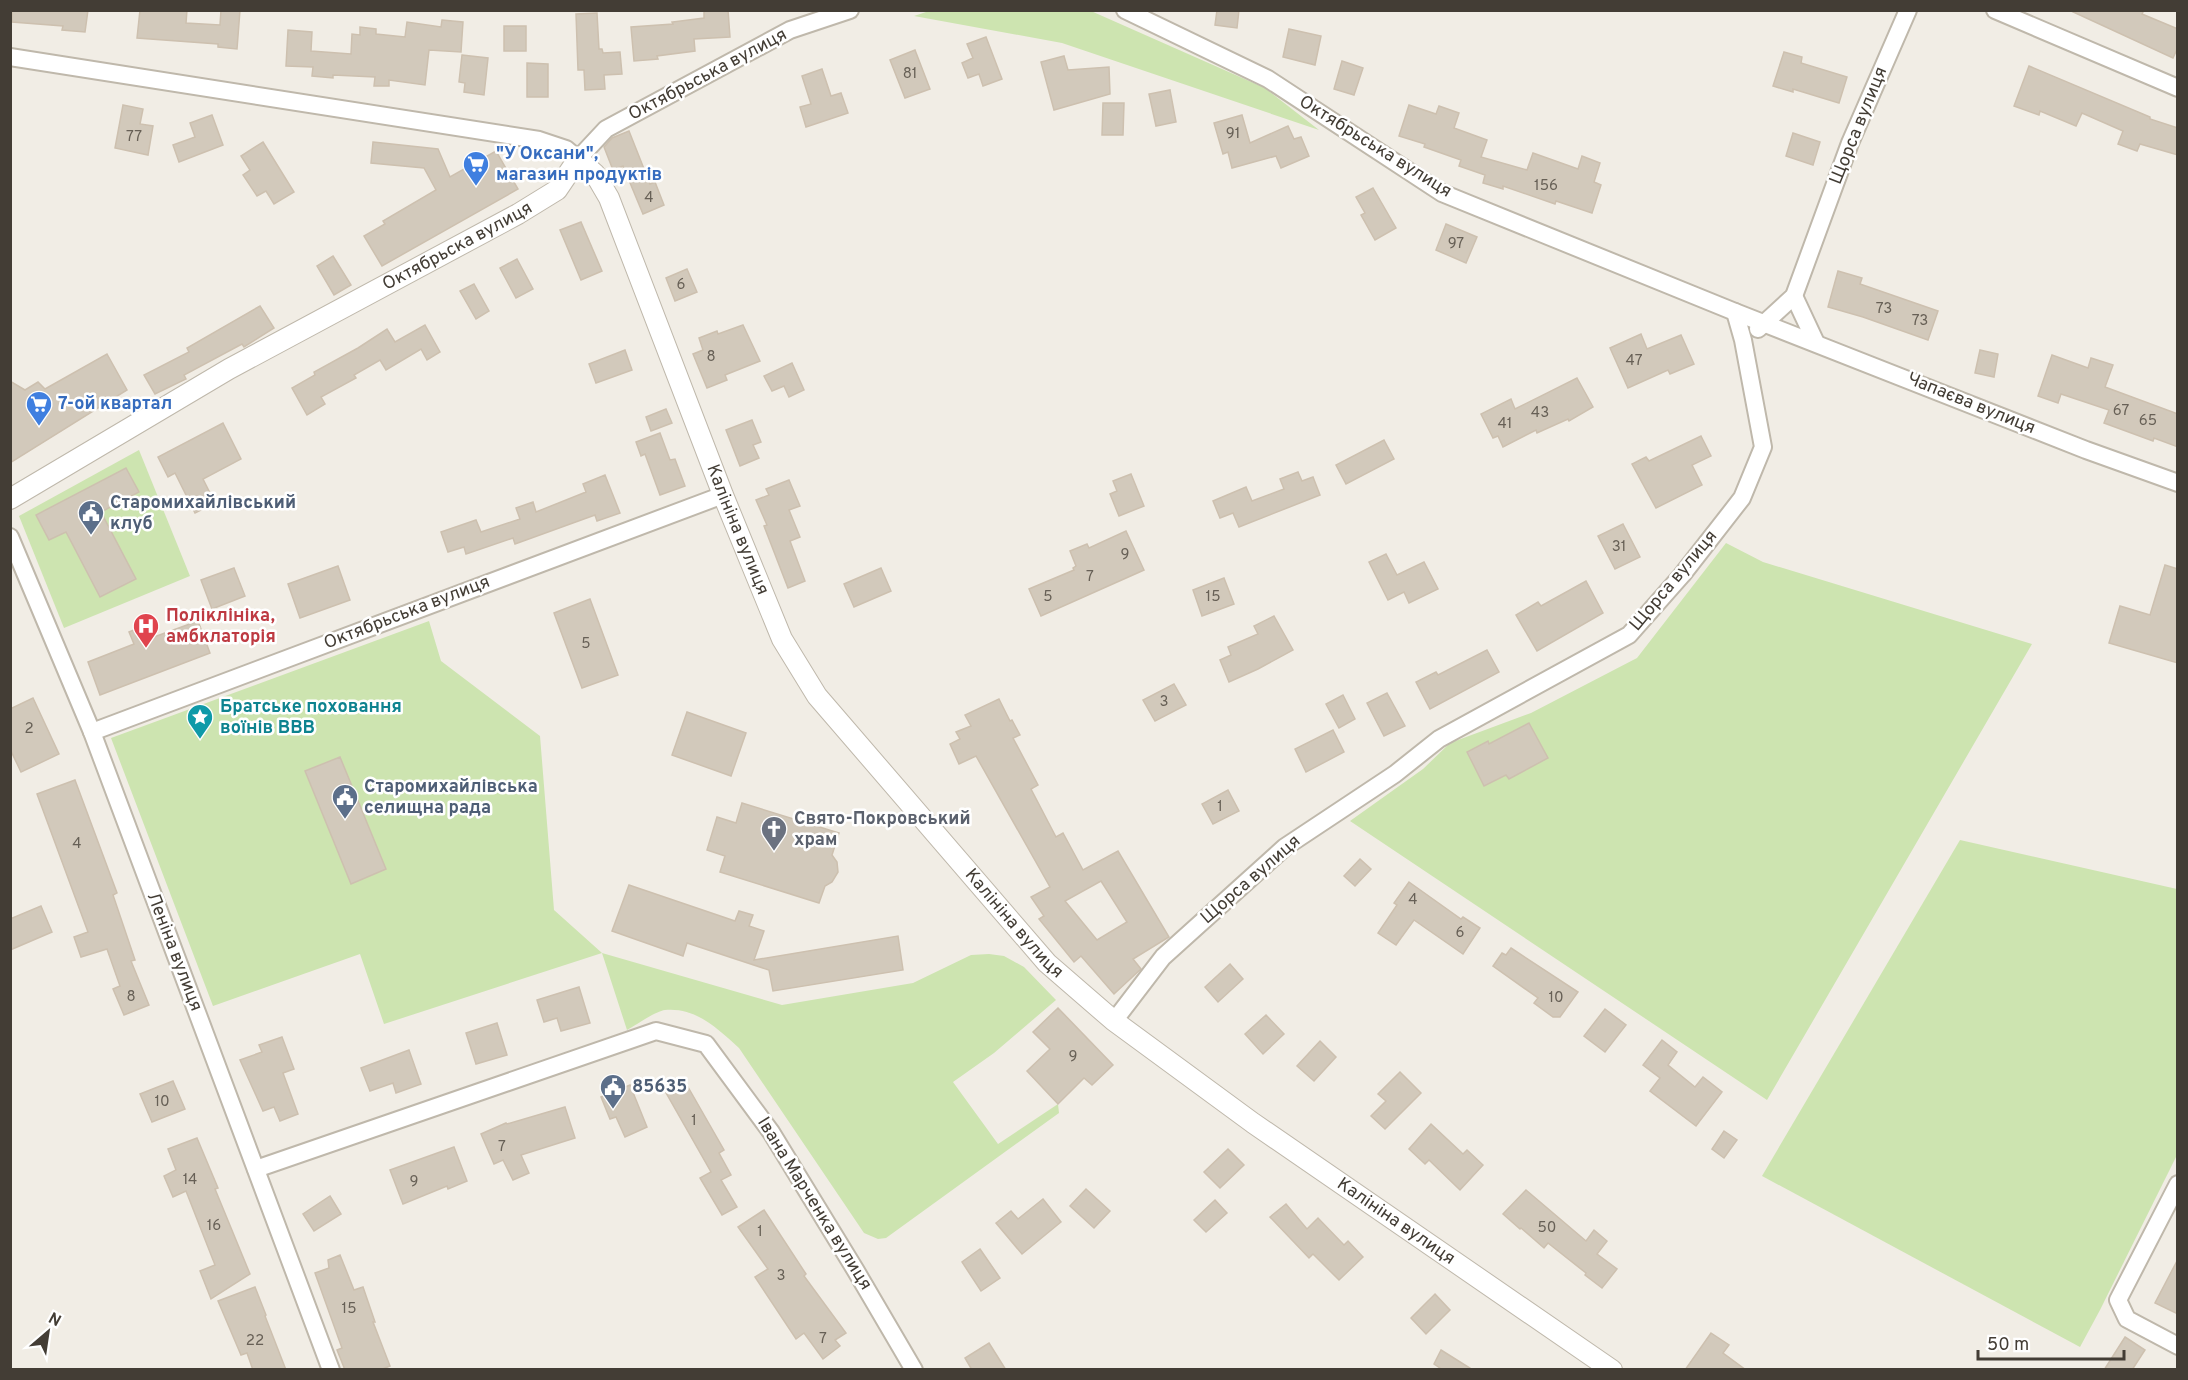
<svg xmlns="http://www.w3.org/2000/svg" width="2188" height="1380" font-family="Overpass,sans-serif">
<style>
.green{fill:#cde4b0}
.building{fill:#d2c9bb;stroke:#cdc0af;stroke-width:1.5;fill-rule:evenodd}
.lines{fill:none;stroke-linecap:round;stroke-linejoin:round}
.minor-casing{stroke:#bfb8ab;stroke-width:20}
.tertiary-casing{stroke:#bfb8ab;stroke-width:22}
.minor{stroke:#fff;stroke-width:16}
.tertiary{stroke:#fff;stroke-width:20}
.labels{text-anchor:middle;dominant-baseline:central;stroke-width:5;stroke-linejoin:round;paint-order:stroke}
.number-label{font-size:15px;fill:#676056}
.street-label{font-size:18px;fill:#433d35;stroke:#fff}
.shop-label{font-size:18px;font-weight:bold;fill:#366cbe;stroke:#fff;text-anchor:start}
.service-label{font-size:18px;font-weight:bold;fill:#4e5e75;stroke:#fff;text-anchor:start}
.health-label{font-size:18px;font-weight:bold;fill:#be3a42;stroke:#fff;text-anchor:start}
.culture-label{font-size:18px;font-weight:bold;fill:#0d838f;stroke:#fff;text-anchor:start}
.worship-label{font-size:18px;font-weight:bold;fill:#5b616d;stroke:#fff;text-anchor:start}
</style>
<rect width="100%" height="100%" fill="#f1ede5"/>
<!-- green -->
<g class="green">
<polygon points="932,10 1091,11 1265,88 1319,130 1062,43 914,16"/>
<polygon points="139,450 190,576 64,628 19,516"/>
<polygon points="1726,543 1763,562 2032,644 1767,1100 1350,821 1423,769 1450,743 1531,713 1637,658"/>
<path d="M429 621 441 661 540 736 554 910 602 953 782 1005 913 983 971 955 989 954 1004 956 1024 967 1056 1000 994 1053 953 1082 998 1144 1058 1104 1059 1113 886 1238 878 1239 864 1233 739 1048C718 1029 696 1007 665 1010 656 1011 636 1025 627 1030L602 953 384 1024 360 954 213 1006 111 738Z"/>
<polygon points="1960,840 2177,889 2177,1155 2100,1310 2080,1347 1762,1176"/>
</g>
<!-- building -->
<g class="building">
<polygon points="12,10 88,10 85,32 62,30 63,26 12,22"/>
<polygon points="140,10 187,10 186,23 220,25 221,10 240,10 237,49 218,47 218,44 137,38"/>
<polygon points="704,10 728,10 730,37 694,39 695,51 657,56 658,59 634,61 631,27 673,24 672,22 704,18"/>
<polygon points="1217,10 1239,10 1237,28 1215,25"/>
<polygon points="2069,10 2144,10 2142,14 2178,29 2178,47 2173,58"/>
<polygon points="597,13 599,49 602,49 603,53 620,52 622,74 604,75 605,89 585,90 584,70 578,70 576,14"/>
<polygon points="442,20 463,22 461,52 429,50 425,85 389,80 389,86 374,86 375,77 333,75 333,78 312,76 313,67 286,66 288,30 312,32 311,51 351,54 352,34 360,35 360,27 376,29 376,34 405,37 407,22 441,27"/>
<rect x="504" y="26" width="22" height="25"/>
<polygon points="1289,29 1321,36 1315,65 1283,57"/>
<polygon points="986,37 1002,79 983,86 979,74 968,78 962,63 973,58 967,44"/>
<polygon points="915,50 930,89 905,98 890,60"/>
<polygon points="1784,52 1802,57 1801,63 1847,77 1839,103 1793,89 1793,92 1773,86"/>
<polygon points="462,55 488,58 484,95 464,92 465,83 459,82"/>
<polygon points="1064,56 1068,70 1109,67 1110,94 1054,110 1041,62"/>
<polygon points="1342,61 1363,68 1354,95 1334,89"/>
<polygon points="527,63 548,64 548,97 527,97"/>
<polygon points="2029,66 2150,117 2150,119 2178,128 2178,155 2140,144 2137,151 2118,144 2123,131 2082,113 2076,126 2040,111 2039,115 2014,106"/>
<polygon points="822,69 831,96 841,93 848,113 806,127 800,107 811,104 802,76"/>
<polygon points="1170,90 1176,122 1156,126 1149,94"/>
<polygon points="1103,103 1124,103 1123,135 1102,135"/>
<polygon points="123,105 143,109 140,124 153,126 148,155 115,148"/>
<polygon points="1409,105 1436,114 1439,106 1459,113 1454,128 1487,140 1481,157 1527,170 1533,153 1578,169 1582,156 1600,163 1594,182 1601,185 1592,213 1556,201 1555,204 1503,186 1503,189 1483,183 1485,175 1459,166 1461,160 1424,147 1425,144 1399,136"/>
<polygon points="212,115 223,145 179,162 173,145 195,137 190,123"/>
<polygon points="1242,115 1250,143 1288,126 1294,139 1301,137 1309,156 1281,168 1276,156 1232,168 1228,152 1223,154 1214,123"/>
<polygon points="629,131 650,184 655,182 664,205 643,214 623,166 613,170 604,147 612,138"/>
<polygon points="1793,133 1820,142 1813,165 1786,156"/>
<polygon points="263,142 294,192 274,204 266,191 257,196 243,175 250,170 241,156"/>
<polygon points="373,142 438,149 450,177 496,151 518,189 382,266 364,236 385,224 383,221 436,190 424,168 371,163"/>
<polygon points="1373,188 1396,228 1375,240 1361,215 1365,213 1356,197"/>
<polygon points="581,222 602,271 581,280 560,230"/>
<polygon points="1446,224 1477,237 1466,263 1436,250"/>
<polygon points="333,256 351,285 334,295 317,266"/>
<polygon points="517,259 533,289 516,298 500,268"/>
<polygon points="687,269 697,292 675,301 666,278"/>
<polygon points="1838,271 1862,278 1860,284 1938,311 1928,340 1863,317 1828,307"/>
<polygon points="474,284 489,311 476,319 460,291"/>
<polygon points="260,306 274,328 244,347 242,344 184,375 186,379 155,394 144,375 189,352 187,348"/>
<polygon points="425,325 440,352 427,360 421,349 386,370 380,360 354,375 356,378 321,397 325,404 307,415 292,388 315,375 314,372 358,348 387,329 395,342"/>
<polygon points="743,325 760,361 725,375 727,380 707,388 693,354 703,350 699,338 717,331 718,334"/>
<polygon points="1641,334 1647,349 1681,335 1694,364 1670,374 1668,370 1628,388 1610,348"/>
<polygon points="625,350 632,370 596,383 589,364"/>
<polygon points="1980,350 1998,354 1994,377 1975,373"/>
<polygon points="107,354 127,390 10,463 10,381 25,390 38,382 45,389"/>
<polygon points="2052,355 2088,368 2091,358 2113,365 2105,387 2178,414 2178,447 2154,438 2153,441 2104,423 2109,410 2061,394 2058,403 2038,396"/>
<polygon points="792,363 804,390 789,397 784,386 772,391 764,376"/>
<polygon points="1577,378 1593,407 1569,421 1568,419 1537,433 1536,430 1503,447 1498,436 1493,438 1481,414 1511,399 1515,409"/>
<polygon points="666,409 672,423 651,431 646,417"/>
<polygon points="752,420 761,442 753,445 759,458 740,466 726,430"/>
<polygon points="223,423 241,459 203,479 215,503 195,513 175,473 168,477 158,457"/>
<polygon points="660,433 670,460 675,459 685,486 660,495 645,454 641,456 636,442"/>
<polygon points="1701,436 1711,456 1692,465 1702,485 1656,508 1632,464 1646,457 1649,461"/>
<polygon points="1384,440 1394,459 1346,484 1336,465"/>
<polygon points="126,468 139,492 101,512 136,579 100,597 66,532 49,540 36,515"/>
<polygon points="1298,472 1302,481 1313,477 1320,495 1239,527 1233,513 1220,518 1213,501 1246,487 1252,501 1284,489 1280,479"/>
<polygon points="1131,474 1144,506 1119,516 1110,494 1117,491 1113,481"/>
<polygon points="605,475 620,513 597,521 595,515 515,544 513,538 466,554 464,547 448,552 441,532 476,520 481,532 520,519 516,508 533,502 536,512 586,492 583,484"/>
<polygon points="789,480 800,506 789,510 800,537 790,541 805,581 788,588 764,526 767,525 756,500 769,495 766,489"/>
<polygon points="1623,524 1640,557 1615,569 1598,536"/>
<polygon points="1126,531 1144,570 1041,616 1029,589 1074,570 1073,568 1076,566 1070,551 1087,544 1089,548"/>
<polygon points="1386,554 1397,575 1424,562 1438,589 1409,603 1404,592 1388,600 1369,562"/>
<polygon points="2165,565 2178,569 2178,663 2109,643 2120,606 2150,615"/>
<polygon points="338,566 350,600 300,618 288,584"/>
<polygon points="234,568 245,596 212,609 201,580"/>
<polygon points="881,568 891,591 854,607 844,584"/>
<polygon points="1224,578 1234,604 1202,616 1193,590"/>
<polygon points="1586,581 1603,613 1537,651 1516,615 1538,602 1541,606"/>
<polygon points="590,599 618,675 582,688 554,613"/>
<polygon points="1274,616 1293,650 1258,669 1229,682 1220,660 1231,655 1228,647 1258,634 1254,626"/>
<polygon points="198,621 210,653 100,695 88,662 134,644 129,632 149,624 154,637"/>
<polygon points="1487,650 1499,672 1430,709 1416,682 1436,672 1438,675"/>
<polygon points="1174,684 1186,705 1155,721 1143,700"/>
<polygon points="1387,693 1405,726 1384,736 1367,703"/>
<polygon points="1343,695 1355,719 1339,728 1326,704"/>
<polygon points="33,698 59,754 21,772 10,749 10,709"/>
<path d="M999 699 1010 721 1012 720 1020 735 1013 738 1038 785 1031 789 1056 837 1063 833 1083 870 1118 851 1169 937 1133 959 1141 969 1114 994 1081 956 1074 962 1039 919 1044 916 1031 897 1050 887 976 756 959 764 950 744 960 739 956 732 971 726 965 715ZM1101 881 1127 922 1097 940 1065 901Z"/>
<polygon points="687,712 746,733 731,776 672,755"/>
<polygon points="1529,723 1548,758 1509,779 1506,775 1484,786 1467,752 1488,741 1489,744"/>
<polygon points="1333,730 1344,752 1306,772 1295,749"/>
<polygon points="340,757 386,869 351,884 305,771"/>
<polygon points="75,780 117,893 113,895 135,960 131,961 149,1005 124,1015 113,989 120,986 107,949 81,957 74,937 88,932 37,794"/>
<polygon points="1228,790 1239,811 1213,824 1202,804"/>
<polygon points="742,803 839,833 832,855 837,862 838,872 832,882 825,886 819,903 720,872 725,856 707,850 717,817 736,823"/>
<polygon points="1360,859 1371,869 1355,886 1344,876"/>
<polygon points="1409,882 1461,919 1463,917 1480,928 1463,954 1414,920 1396,945 1378,933 1397,905 1394,903"/>
<polygon points="629,885 735,921 739,911 753,915 749,926 764,931 754,960 898,936 903,970 773,991 769,970 687,943 683,956 612,931"/>
<polygon points="41,906 52,932 10,950 10,919"/>
<polygon points="1511,948 1578,992 1560,1017 1553,1017 1534,1003 1538,998 1493,966 1502,953 1506,955"/>
<polygon points="1230,964 1243,979 1218,1002 1205,987"/>
<polygon points="579,987 590,1023 561,1031 557,1018 544,1022 537,1000"/>
<polygon points="1058,1008 1113,1065 1092,1085 1084,1078 1058,1104 1027,1071 1050,1049 1033,1032"/>
<polygon points="1605,1009 1626,1025 1605,1052 1584,1036"/>
<polygon points="1266,1015 1284,1034 1263,1054 1245,1034"/>
<polygon points="497,1023 507,1055 476,1064 466,1033"/>
<polygon points="282,1037 294,1069 283,1073 298,1114 280,1121 274,1107 263,1111 240,1060 262,1052 259,1045"/>
<polygon points="1662,1040 1677,1052 1668,1065 1695,1087 1703,1077 1722,1092 1696,1126 1650,1091 1660,1078 1643,1065"/>
<polygon points="1320,1041 1336,1057 1314,1081 1297,1066"/>
<polygon points="409,1050 421,1084 396,1093 393,1083 370,1091 361,1068"/>
<polygon points="1400,1072 1421,1093 1385,1129 1371,1116 1386,1101 1378,1094"/>
<polygon points="684,1080 724,1150 719,1153 731,1175 721,1180 737,1207 722,1215 700,1178 711,1172 665,1091"/>
<polygon points="173,1081 185,1109 152,1122 140,1094"/>
<polygon points="630,1085 647,1127 625,1137 616,1117 610,1119 601,1097"/>
<polygon points="565,1107 575,1138 521,1155 529,1173 513,1180 503,1160 494,1164 481,1134 506,1123 507,1124"/>
<polygon points="1431,1124 1463,1154 1467,1150 1483,1165 1460,1190 1429,1160 1425,1164 1409,1149"/>
<polygon points="1724,1131 1737,1140 1724,1158 1712,1149"/>
<polygon points="197,1138 218,1188 215,1189 250,1274 211,1299 200,1271 215,1265 186,1191 173,1197 164,1176 176,1170 168,1149"/>
<polygon points="454,1147 467,1181 448,1189 447,1186 403,1204 390,1170"/>
<polygon points="1228,1149 1244,1165 1220,1188 1204,1172"/>
<polygon points="1086,1189 1110,1211 1094,1228 1070,1206"/>
<polygon points="1526,1190 1586,1241 1594,1230 1607,1241 1597,1254 1617,1269 1602,1288 1585,1275 1586,1273 1548,1243 1544,1248 1521,1228 1520,1229 1503,1214"/>
<polygon points="330,1196 341,1214 314,1231 303,1214"/>
<polygon points="1043,1199 1061,1222 1022,1254 996,1223 1011,1211 1018,1219"/>
<polygon points="1215,1200 1227,1213 1206,1232 1194,1220"/>
<polygon points="1286,1204 1307,1229 1318,1218 1344,1245 1348,1241 1363,1257 1339,1280 1313,1254 1309,1258 1270,1217"/>
<polygon points="764,1210 806,1274 804,1276 846,1333 835,1340 840,1346 823,1359 804,1333 796,1339 755,1277 768,1269 738,1227"/>
<polygon points="980,1249 1000,1278 981,1291 962,1262"/>
<polygon points="340,1255 354,1290 363,1287 375,1322 373,1322 390,1366 380,1370 345,1370 337,1350 342,1348 315,1273 329,1268 328,1260"/>
<polygon points="2178,1259 2178,1314 2155,1303"/>
<polygon points="255,1287 266,1315 265,1316 286,1370 253,1370 247,1353 241,1355 218,1301"/>
<polygon points="1435,1294 1450,1310 1426,1334 1411,1318"/>
<polygon points="1711,1333 1729,1345 1723,1353 1746,1370 1685,1370"/>
<polygon points="2125,1337 2145,1350 2132,1370 2104,1370"/>
<polygon points="989,1343 1006,1370 972,1370 965,1358"/>
<polygon points="1441,1350 1473,1370 1443,1370 1434,1364"/>
</g>
<g class="lines">
<!-- minor casing -->
<g class="minor-casing">
<g id="minor">
<polyline points="1125,10 1268,79 1442,193 1735,312 2086,450 2178,483"/>
<polyline points="1995,10 2178,88"/>
<polyline points="10,57 539,140 566,149 578,159 606,129 790,30 850,10"/>
<polyline points="1794,296 1816,343"/>
<polyline points="1758,329 1794,296 1850,143 1908,10"/>
<polyline points="10,537 92,732 331,1370"/>
<polyline points="92,732 723,495"/>
<polyline points="1114,1021 1163,957 1285,847 1395,774 1439,739 1629,635 1682,575 1742,498 1763,447 1743,340 1735,312"/>
<polyline points="256,1169 656,1031 706,1044 771,1132 856,1271 914,1370"/>
<polyline points="2178,1184 2118,1300 2127,1319 2178,1346"/>
</g>
</g>
<!-- tertiary casing -->
<g class="tertiary-casing">
<g id="tertiary">
<path id="s1" d="M10 499 229 369 518 214 557 190 578 159 595 174 609 198 723 495 782 639 817 696 1047 963 1114 1021 1253 1123 1612 1370"/>
</g>
</g>
<!-- minor -->
<use href="#minor" class="minor"/>
<!-- tertiary -->
<use href="#tertiary" class="tertiary"/>
</g>
<!-- icons -->
<defs>
<g id="supermarket-pin" transform="scale(1.35)"><path d="M0 17L-7.5 6A9.5 9.5 0 1 1 7.5 6Z" fill="#3f7fe0" stroke="#fff"/><path d="M-6-5.5h2.5l.6 2H6L4.5 2H-2.5L-4.4-4H-6ZM-1.5 3.2a1.3 1.3 0 1 0 .1 0ZM3 3.2a1.3 1.3 0 1 0 .1 0Z" fill="#fff"/></g>
<g id="civic-pin" transform="scale(1.35)"><path d="M0 17L-7.5 6A9.5 9.5 0 1 1 7.5 6Z" fill="#5c6f8a" stroke="#fff"/><path d="M-.6-6.5H3V-4.5H.6V-3L4-1V1h2V6H-6V1h2V-1L-.6-3ZM-1.2 2.5V6h2.4V2.5Z" fill="#fff"/></g>
<g id="hospital-pin" transform="scale(1.35)"><path d="M0 17L-7.5 6A9.5 9.5 0 1 1 7.5 6Z" fill="#e0444e" stroke="#fff"/><path d="M-5-5h3v3.5h4V-5h3V5h-3V1.5h-4V5h-3Z" fill="#fff"/></g>
<g id="sight-pin" transform="scale(1.35)"><path d="M0 17L-7.5 6A9.5 9.5 0 1 1 7.5 6Z" fill="#0f9aa8" stroke="#fff"/><path d="M0-6L1.8-2.2L6-1.7L2.9 1.2L3.7 5.4L0 3.3L-3.7 5.4L-2.9 1.2L-6-1.7L-1.8-2.2Z" fill="#fff"/></g>
<g id="church-pin" transform="scale(1.35)"><path d="M0 17L-7.5 6A9.5 9.5 0 1 1 7.5 6Z" fill="#6b7280" stroke="#fff"/><path d="M-1.2-6h2.4v3.5h3.3v2.4h-3.3V6h-2.4V-.1h-3.3v-2.4h3.3Z" fill="#fff"/></g>
</defs>
<g fill-rule="evenodd">
<use href="#supermarket-pin" x="476" y="164"/>
<use href="#supermarket-pin" x="39" y="404"/>
<use href="#civic-pin" x="91" y="513"/>
<use href="#hospital-pin" x="146" y="626"/>
<use href="#sight-pin" x="200" y="717"/>
<use href="#civic-pin" x="345" y="797"/>
<use href="#church-pin" x="774" y="829"/>
<use href="#civic-pin" x="613" y="1087"/>
</g>
<g class="labels">
<!-- number labels -->
<g class="number-label">
<text x="910" y="74">81</text>
<text x="1233" y="134">91</text>
<text x="134" y="137">77</text>
<text x="1546" y="186">156</text>
<text x="649" y="198">4</text>
<text x="1456" y="244">97</text>
<text x="681" y="285">6</text>
<text x="1884" y="309">73</text>
<text x="1920" y="321">73</text>
<text x="711" y="357">8</text>
<text x="1634" y="361">47</text>
<text x="2121" y="411">67</text>
<text x="1540" y="413">43</text>
<text x="2148" y="421">65</text>
<text x="1505" y="424">41</text>
<text x="1619" y="547">31</text>
<text x="1125" y="555">9</text>
<text x="1090" y="577">7</text>
<text x="1048" y="597">5</text>
<text x="1213" y="597">15</text>
<text x="586" y="644">5</text>
<text x="1164" y="702">3</text>
<text x="29" y="729">2</text>
<text x="1220" y="807">1</text>
<text x="77" y="844">4</text>
<text x="1413" y="900">4</text>
<text x="1460" y="933">6</text>
<text x="131" y="997">8</text>
<text x="1556" y="998">10</text>
<text x="1073" y="1057">9</text>
<text x="162" y="1102">10</text>
<text x="694" y="1121">1</text>
<text x="502" y="1147">7</text>
<text x="190" y="1180">14</text>
<text x="414" y="1182">9</text>
<text x="214" y="1226">16</text>
<text x="1547" y="1228">50</text>
<text x="760" y="1232">1</text>
<text x="781" y="1276">3</text>
<text x="349" y="1309">15</text>
<text x="823" y="1339">7</text>
<text x="255" y="1341">22</text>
</g>
<!-- street labels -->
<g class="street-label">
<text transform="translate(708 75) rotate(-28)">Октябрьська вулиця</text>
<text transform="translate(1859 126) rotate(-68)">Щорса вулиця</text>
<text transform="translate(1375 147) rotate(32)">Октябрьська вулиця</text>
<text stroke="none"><textPath href="#s1" startOffset="514">Октябрьска вулиця</textPath></text>
<text transform="translate(1971 404) rotate(22)">Чапаєва вулиця</text>
<text stroke="none"><textPath href="#s1" startOffset="1072">Калініна вулиця</textPath></text>
<text transform="translate(1674 581) rotate(-50)">Щорса вулиця</text>
<text transform="translate(407 613) rotate(-21)">Октябрьська вулиця</text>
<text transform="translate(1251 880) rotate(-41)">Щорса вулиця</text>
<text stroke="none"><textPath href="#s1" startOffset="1558">Калініна вулиця</textPath></text>
<text transform="translate(174 952) rotate(69)">Леніна вулиця</text>
<text transform="translate(814 1204) rotate(58)">Івана Марченка вулиця</text>
<text stroke="none"><textPath href="#s1" startOffset="2044">Калініна вулиця</textPath></text>
</g>
<!-- shop labels -->
<g class="shop-label">
<text x="496" y="154">"У Оксани",<tspan x="496" dy="21">магазин продуктів</tspan></text>
<text x="58" y="404">7-ой квартал</text>
</g>
<!-- service labels -->
<g class="service-label">
<text x="110" y="503">Старомихайлівський<tspan x="110" dy="21">клуб</tspan></text>
<text x="364" y="787">Старомихайлівська<tspan x="364" dy="21">селищна рада</tspan></text>
<text x="632" y="1087">85635</text>
</g>
<!-- health labels -->
<g class="health-label">
<text x="166" y="616">Поліклініка,<tspan x="166" dy="21">амбклаторія</tspan></text>
</g>
<!-- culture labels -->
<g class="culture-label">
<text x="220" y="707">Братське поховання<tspan x="220" dy="21">воїнів ВВВ</tspan></text>
</g>
<!-- worship labels -->
<g class="worship-label">
<text x="794" y="819">Свято-Покровський<tspan x="794" dy="21">храм</tspan></text>
</g>
</g>
<!-- border -->
<rect width="2188" height="1380" fill="none" stroke="#433d35" stroke-width="24"/>
<!-- north arrow -->
<g transform="translate(48 1332) rotate(29)" stroke="#ffffff" stroke-width="4.5" paint-order="stroke">
<path d="M0-4.5L10 22L0 15L-10 22Z" fill="#433d35"/>
<text y="-9" font-size="16" font-weight="bold" text-anchor="middle" fill="#433d35">N</text>
</g>
<!-- scale -->
<path d="M1978 1350v9h146v-9" fill="none" stroke="#433d35" stroke-width="3"/>
<text x="1987" y="1350" font-size="18" fill="#433d35" stroke="#ffffff" stroke-width="4.5" paint-order="stroke">50 m</text>
</svg>
